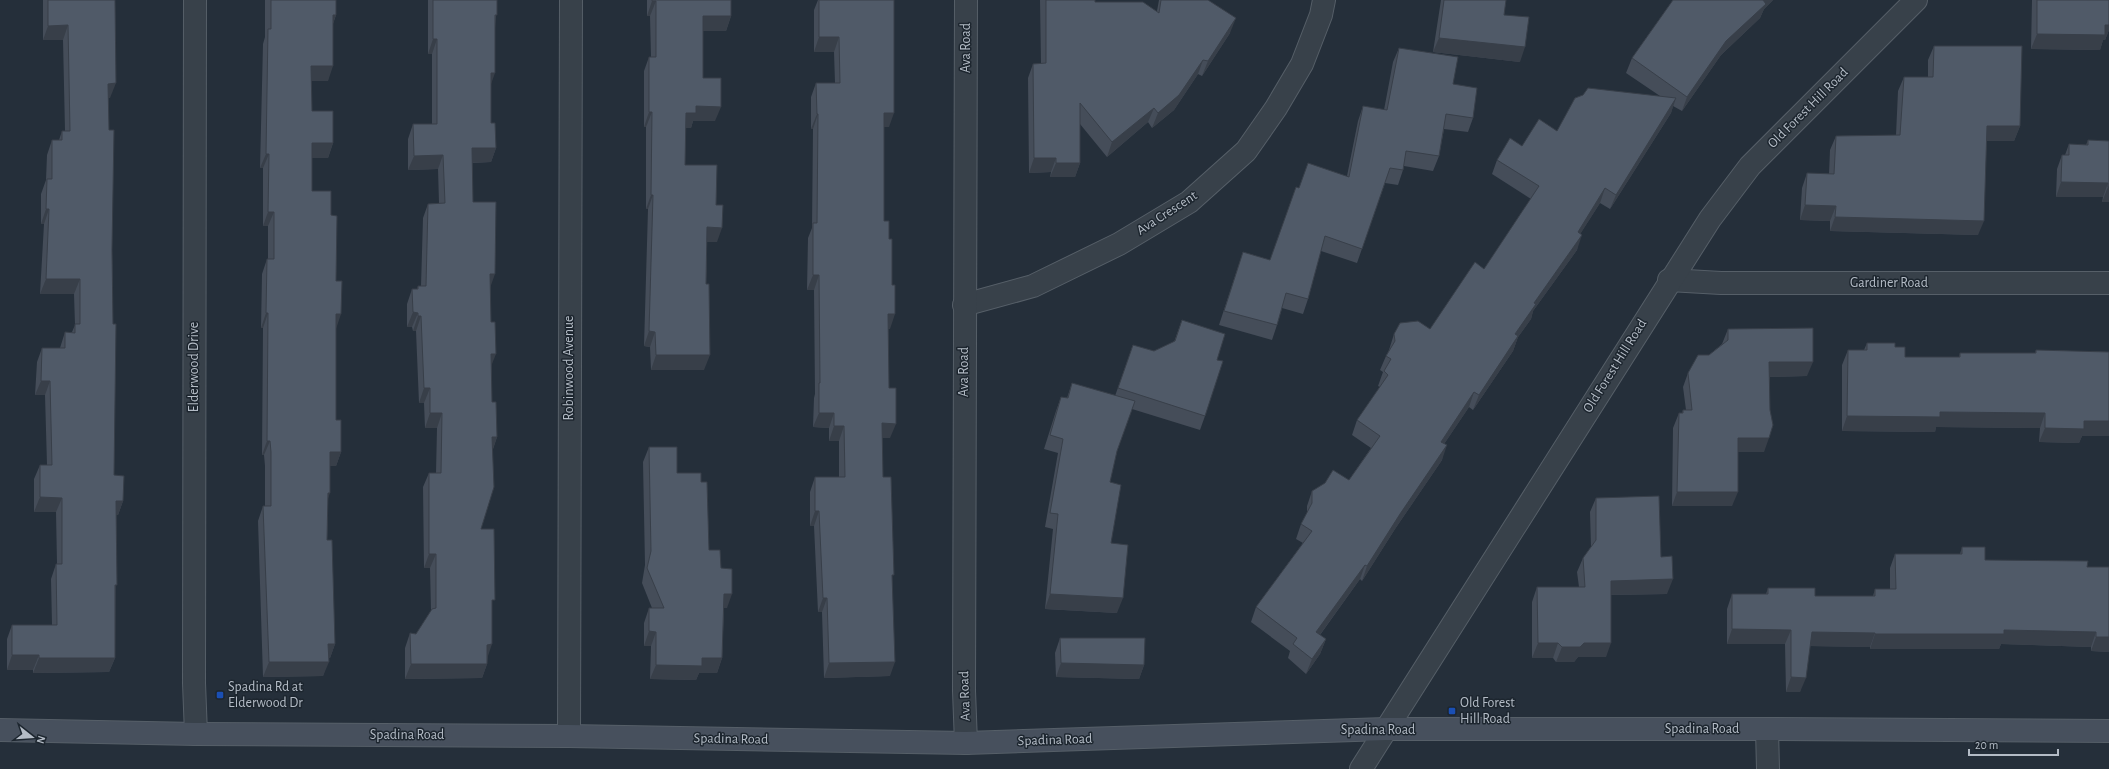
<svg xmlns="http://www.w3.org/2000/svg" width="2109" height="769" font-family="'Alegreya Sans',sans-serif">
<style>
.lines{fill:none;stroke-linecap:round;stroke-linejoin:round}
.street-casing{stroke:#565f68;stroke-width:24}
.secondary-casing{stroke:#565f68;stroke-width:24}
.street{stroke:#38414a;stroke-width:22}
.secondary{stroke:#47505d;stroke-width:22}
.wall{fill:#454d59}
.shaded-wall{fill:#383f49}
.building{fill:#505a68;stroke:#383f49}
.transit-dot{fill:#1a4fb4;stroke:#1d262f;stroke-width:1.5}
.labels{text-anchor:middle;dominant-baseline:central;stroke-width:3;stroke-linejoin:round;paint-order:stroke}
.street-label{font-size:14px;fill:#b4bcc6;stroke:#1d262f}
.poi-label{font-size:14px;fill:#b4bcc6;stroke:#1d262f;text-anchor:start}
</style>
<rect width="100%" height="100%" fill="#252f3a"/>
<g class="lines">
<!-- street casing -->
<g class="street-casing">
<g id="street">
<polyline points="195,0 194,683 196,734"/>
<polyline points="1669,280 1721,283 2109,283"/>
<polyline points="964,305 1033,286 1119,244 1189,202 1246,151 1276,108 1302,64 1321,15 1324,0"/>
<polyline points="1767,729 1768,769"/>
<polyline points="569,736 571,0"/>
<polyline points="966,743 964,691 966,0"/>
<polyline points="1361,769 1710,219 1750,166 1916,0"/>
</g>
</g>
<!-- secondary casing -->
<g class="secondary-casing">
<polyline id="secondary" points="0,730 196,734 569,736 966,743 1386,729 1767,729 2109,731"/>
</g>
<!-- street -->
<use href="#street" class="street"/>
<!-- secondary -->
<use href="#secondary" class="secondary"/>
</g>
<!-- wall -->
<g class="wall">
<polygon points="43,0 115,0 110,98 108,98 109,130 112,249 114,475 123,501 118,515 116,515 115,658 109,672 33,673 33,670 7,670 7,639 12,625 52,625 51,579 56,564 57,564 56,512 34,512 34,479 40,465 47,465 45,395 35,395 37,362 42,348 60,348 65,332 72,332 75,325 74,294 40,294 44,224 41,224 41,194 46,180 47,155 52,140 59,140 62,131 65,131 63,40 43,40"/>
<polygon points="265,0 336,0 336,15 333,24 328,81 311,81 312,111 333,143 328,158 312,158 312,191 331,215 336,328 336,420 341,452 336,466 330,466 328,500 327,540 335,644 330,658 329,658 323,676 263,677 258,521 263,506 265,506 265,466 264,455 262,455 263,328 261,328 262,274 267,259 268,259 268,226 263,226 263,168 260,168 263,44 265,37"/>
<polygon points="428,0 497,0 491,84 491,123 496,148 491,162 472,163 473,202 490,288 492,402 497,437 493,449 481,529 492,606 487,664 482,678 405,679 405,648 410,633 416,634 431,611 430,568 424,568 423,487 429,473 436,473 437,428 425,428 424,403 419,403 416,331 413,331 412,327 407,327 407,304 412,289 417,289 418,286 421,286 423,218 428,204 439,203 438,169 408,170 408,139 413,124 432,124 432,54 428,54"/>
<polygon points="647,0 731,0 731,16 726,31 703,31 703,78 715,121 693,121 691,128 685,128 685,165 716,205 717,242 707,242 704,370 651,370 650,347 644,346 648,209 646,209 646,127 644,127 644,71 649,57 651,57 650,16 647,16"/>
<polygon points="818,0 894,0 889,127 884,127 884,221 890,329 888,329 890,438 882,438 883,477 892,581 890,676 824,678 822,612 818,612 814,526 810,526 810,492 815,477 839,477 839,441 829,441 829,428 813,427 814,398 815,394 814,290 807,290 808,238 812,228 813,129 811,129 811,97 816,83 835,83 834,52 814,52 814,10"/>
<polygon points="1040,0 1095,0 1095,2 1157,11 1159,0 1208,0 1230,33 1202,76 1198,74 1174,110 1152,128 1148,122 1107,157 1080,124 1080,163 1075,177 1050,177 1051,172 1029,173 1028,78 1033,64 1041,64"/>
<polygon points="1441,0 1506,0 1504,15 1520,62 1433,52"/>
<polygon points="1673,0 1773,0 1764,9 1760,18 1721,55 1682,111 1673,106 1671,113 1610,209 1600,203 1580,234 1577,250 1533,311 1531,319 1518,337 1513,351 1473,410 1469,407 1444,444 1442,460 1395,529 1362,581 1360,579 1320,635 1326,639 1320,654 1306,674 1288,658 1290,651 1251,622 1256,607 1303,543 1296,539 1301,524 1307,513 1307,506 1312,491 1349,480 1371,448 1352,435 1357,420 1380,387 1378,386 1383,372 1380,370 1386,356 1389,350 1394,334 1430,329 1484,269 1531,199 1492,174 1497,160 1522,146 1557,131 1660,96 1626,73 1632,58"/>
<polygon points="2032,0 2109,0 2109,30 2105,40 2103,40 2100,50 2031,49"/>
<polygon points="1934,46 2020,126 2014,141 1986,141 1978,235 1830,231 1830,221 1800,220 1802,188 1807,173 1829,174 1830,150 1836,136 1896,135 1898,91 1904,77 1928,77 1928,60"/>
<polygon points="1399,48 1453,84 1473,118 1468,132 1444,129 1439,156 1433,171 1404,166 1403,170 1398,185 1385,183 1357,263 1321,251 1308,299 1303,314 1282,308 1277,325 1272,340 1219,325 1238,267 1243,252 1270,260 1299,188 1347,176 1358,121 1363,106 1384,110 1393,62"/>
<polygon points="2088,140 2109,141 2109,202 2102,202 2103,197 2056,197 2057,169 2062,155 2065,155 2069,144 2086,145"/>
<polygon points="1182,320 1217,360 1205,416 1200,430 1132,409 1117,451 1110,482 1111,543 1117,613 1045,609 1053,529 1045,527 1058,453 1044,449 1056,411 1061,397 1067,398 1072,383 1115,396 1133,345 1154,351 1174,342"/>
<polygon points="1728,329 1807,376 1770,377 1764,452 1738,452 1732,506 1672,506 1673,428 1679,413 1682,413 1683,410 1686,410 1683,387 1688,373 1722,344"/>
<polygon points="1867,343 1895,347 1905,357 1959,357 1960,353 2035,353 2036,350 2109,352 2109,436 2082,436 2079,443 2039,442 2040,428 1936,427 1935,432 1842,431 1842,365 1848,350 1864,350"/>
<polygon points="649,447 677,473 701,482 709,550 721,568 727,608 724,608 722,658 717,673 699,673 696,680 650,679 651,646 644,646 644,623 649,608 652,608 642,583 645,565 643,462"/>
<polygon points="1596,498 1661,557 1667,594 1611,595 1606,657 1578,657 1574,662 1556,662 1553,658 1532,658 1532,602 1537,587 1579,587 1577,572 1583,558 1591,547 1590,512"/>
<polygon points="1962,547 1985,560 2087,567 2109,652 2091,651 2091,647 2001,644 1999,649 1870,649 1870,647 1810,646 1800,692 1786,692 1785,644 1727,644 1727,609 1732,594 1766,594 1768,588 1815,596 1873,596 1875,589 1890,589 1890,568 1895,554 1960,554"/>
<polygon points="1060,638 1144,665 1139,679 1056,677 1055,653"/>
</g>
<!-- shaded-wall -->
<g class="shaded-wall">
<polygon points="1763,0 1773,0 1764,9 1760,18 1721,55 1682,111 1687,97 1726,41"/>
<polygon points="652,1 656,1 650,16 647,16"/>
<polygon points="333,15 336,15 331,29"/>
<polygon points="703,16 731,16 726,31 698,31"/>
<polygon points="1236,18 1230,33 1202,76 1208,61"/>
<polygon points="68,25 63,40 43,40 48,26"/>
<polygon points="2105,25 2109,25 2109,30 2105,40 2103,40 2100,50 2031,49 2037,34"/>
<polygon points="819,37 839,37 834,52 814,52"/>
<polygon points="1439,38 1525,47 1520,62 1433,52"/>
<polygon points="433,39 437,39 432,54 428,54"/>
<polygon points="1203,60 1198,74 1174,110 1152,128 1158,113"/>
<polygon points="311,66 333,66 328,81 306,81"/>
<polygon points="491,73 495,73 490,87"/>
<polygon points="116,83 110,98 103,98 108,84"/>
<polygon points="1676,98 1671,113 1610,209 1616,195"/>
<polygon points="696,106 721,107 715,121 693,121 691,128 680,128 686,113"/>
<polygon points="1154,108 1148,122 1107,157 1112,142"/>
<polygon points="649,112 652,112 646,127 644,127"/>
<polygon points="884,113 894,113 889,127 879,127"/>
<polygon points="817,114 818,114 813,129 811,129"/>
<polygon points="1987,126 2020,126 2014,141 1982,141"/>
<polygon points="312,143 333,143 328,158 307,158"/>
<polygon points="472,148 496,148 491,162 466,163"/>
<polygon points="266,154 269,154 263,168 260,168"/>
<polygon points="443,155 438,169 408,170 414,156"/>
<polygon points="1034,158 1056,158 1051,172 1029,173"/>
<polygon points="1056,163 1080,163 1075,177 1050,177"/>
<polygon points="2061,182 2108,183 2103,197 2056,197"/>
<polygon points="2108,187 2109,187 2109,202 2102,202"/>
<polygon points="1605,188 1600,203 1572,247 1578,232"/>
<polygon points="651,195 653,195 648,209 646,209"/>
<polygon points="1805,205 1836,206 1830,221 1800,220"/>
<polygon points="46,209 49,209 44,224 41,224"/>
<polygon points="268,212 274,212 268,226 263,226"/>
<polygon points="1835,217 1984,221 1978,235 1830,231"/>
<polygon points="707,227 722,228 717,242 702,242"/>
<polygon points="1582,235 1577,250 1533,311 1531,319 1518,337 1513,351 1473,410 1479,395 1534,303"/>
<polygon points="490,274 495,274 490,288"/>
<polygon points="813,275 819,275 814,290 807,290"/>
<polygon points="46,279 80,279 74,294 40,294"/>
<polygon points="413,312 418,313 412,327 407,327"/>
<polygon points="266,313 268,313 263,328 261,328"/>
<polygon points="336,314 341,314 336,329"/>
<polygon points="888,314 895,314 890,329 883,329"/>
<polygon points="418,316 421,316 416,331 413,331"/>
<polygon points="649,331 655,332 650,347 644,346"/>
<polygon points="491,354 496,354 490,369"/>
<polygon points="656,355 710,355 704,370 651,370"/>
<polygon points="1769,362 1813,362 1807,376 1764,377"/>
<polygon points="41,381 50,381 45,395 35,395"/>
<polygon points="424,388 430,388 424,403 419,403"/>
<polygon points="1474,392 1469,407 1436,456 1441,442"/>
<polygon points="1940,412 2045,413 2040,428 1936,427 1935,432 1842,431 1847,416"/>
<polygon points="430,413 442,413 437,428 425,428"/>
<polygon points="819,413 834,413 829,428 813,427"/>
<polygon points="2084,421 2109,421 2109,436 2082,436 2079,443 2039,442 2045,428"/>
<polygon points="882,423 896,424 890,438 877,438"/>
<polygon points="834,426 844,426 839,441 829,441"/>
<polygon points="492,437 497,437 492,452"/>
<polygon points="1738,438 1769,438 1764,452 1732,452"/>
<polygon points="267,441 270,441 264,455 262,455"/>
<polygon points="1447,445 1442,460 1395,529 1362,581 1367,566 1400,514"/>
<polygon points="330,452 341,452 336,466 325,466"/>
<polygon points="1677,492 1738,492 1732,506 1672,506"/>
<polygon points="328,493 330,493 325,507"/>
<polygon points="40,497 62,498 56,512 34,512"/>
<polygon points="116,501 123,501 118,515 110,516"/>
<polygon points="815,511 819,511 814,526 810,526"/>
<polygon points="429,554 436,554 430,568 424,568"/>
<polygon points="1365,565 1360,579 1311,647 1316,632"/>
<polygon points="1673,579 1667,594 1605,595 1611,581"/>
<polygon points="724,594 732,594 727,608 719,608"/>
<polygon points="1050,594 1123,598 1117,613 1045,609"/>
<polygon points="823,598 827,598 822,612 818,612"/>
<polygon points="1732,629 1791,630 1785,644 1727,644"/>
<polygon points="2004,630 2096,632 2091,647 2001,644 1999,649 1870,649 1875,634"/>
<polygon points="649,631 656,632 651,646 644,646"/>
<polygon points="1812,632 1875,633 1870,647 1806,646"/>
<polygon points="2096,637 2109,637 2109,652 2091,651"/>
<polygon points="1326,639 1320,654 1306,674 1312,659"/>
<polygon points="1538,643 1558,643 1553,658 1532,658"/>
<polygon points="1584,643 1611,643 1606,657 1578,657 1574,662 1556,662 1562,647"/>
<polygon points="328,644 335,644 330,658 323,658"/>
<polygon points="492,644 487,659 487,645"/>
<polygon points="12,655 39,655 33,670 7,670"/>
<polygon points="39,658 115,658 109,672 33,673"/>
<polygon points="702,658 722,658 717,673 699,673 696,680 650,679 656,665"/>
<polygon points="269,662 329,662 323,676 263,677"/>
<polygon points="895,662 890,676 824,678 829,663"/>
<polygon points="1061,663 1144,665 1139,679 1056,677"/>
<polygon points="411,664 487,664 482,678 405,679"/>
<polygon points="1791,677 1806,678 1800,692 1786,692"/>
</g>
<!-- building -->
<g class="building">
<polygon points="48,0 115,0 116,83 108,84 109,130 114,130 112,249 113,324 116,324 114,475 124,476 123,501 116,501 117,585 115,585 115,658 39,658 39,655 12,655 12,625 57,625 56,564 62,564 62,498 40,497 40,465 52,465 50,381 41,381 42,348 65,348 65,332 75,333 75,324 80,324 80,279 46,279 49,209 46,209 47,179 52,179 52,140 62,140 62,131 70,131 68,25 48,26"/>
<polygon points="271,0 336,0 336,15 333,15 333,66 311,66 312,111 333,111 333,143 312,143 312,191 331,191 331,215 337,216 336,281 342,281 341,314 336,314 336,420 341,420 341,452 330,452 330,493 328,493 327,540 332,540 335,644 328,644 329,662 269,662 263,506 271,506 271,452 270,441 267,441 268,313 266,313 267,259 274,259 274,212 268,212 269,154 266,154 268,29 271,29"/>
<polygon points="433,0 497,0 497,15 495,15 495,73 491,73 491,123 495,123 496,148 472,148 473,202 496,202 495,274 490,274 491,322 495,322 496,354 491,354 492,402 496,402 497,437 492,437 494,487 481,529 494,529 495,600 492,600 492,644 487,645 487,664 411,664 410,633 416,634 432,609 436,608 436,554 429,554 429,473 441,473 442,413 430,413 430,388 424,388 421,316 418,316 418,313 413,312 412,289 418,289 418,286 426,286 428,204 445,203 443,155 414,156 413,124 437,124 437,39 433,39"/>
<polygon points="652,0 731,0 731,16 703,16 703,78 721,78 721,107 696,106 696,113 686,113 685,165 717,165 716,205 723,205 722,228 707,227 706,284 709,284 710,355 656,355 655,332 649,331 653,195 651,195 652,112 649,112 649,57 656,57 656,1 652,1"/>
<polygon points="819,0 894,0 894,113 884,113 884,221 889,221 889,239 892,239 892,285 895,285 895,314 888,314 889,388 896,388 896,424 882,423 883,477 891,477 894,575 892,575 895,662 829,663 827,598 823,598 819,511 815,511 815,477 845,477 844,426 834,426 834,413 819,413 819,383 820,383 819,275 813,275 813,223 817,223 818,114 817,114 816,83 840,83 839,37 819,37"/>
<polygon points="1046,0 1095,0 1095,2 1143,2 1159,13 1161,0 1208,0 1236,18 1208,61 1203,60 1179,95 1158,113 1154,108 1112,142 1080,103 1080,163 1056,163 1056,158 1034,158 1033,64 1046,63"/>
<polygon points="1444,0 1506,0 1504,15 1529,17 1525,47 1439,38"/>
<polygon points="1673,0 1763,0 1766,4 1726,41 1687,97 1632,58"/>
<polygon points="2037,0 2109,0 2109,25 2105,25 2105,35 2037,34"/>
<polygon points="1934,46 2022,46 2020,126 1987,126 1984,221 1835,217 1836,206 1805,205 1807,173 1834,174 1836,136 1900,135 1904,77 1933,77"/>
<polygon points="1399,48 1458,57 1453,84 1477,88 1473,118 1446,114 1439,156 1406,151 1403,170 1390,168 1362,249 1325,236 1308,299 1286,293 1277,325 1224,311 1243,252 1270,260 1296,187 1299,188 1308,163 1349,177 1363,106 1387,110"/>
<polygon points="1588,88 1676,98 1616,195 1605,188 1578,232 1582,235 1534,303 1536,304 1515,334 1518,336 1479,395 1474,392 1441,442 1447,445 1400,514 1367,566 1365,565 1316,632 1326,639 1312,659 1293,644 1297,638 1256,607 1312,531 1301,524 1312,503 1312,491 1325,483 1333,470 1349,480 1380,436 1357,420 1388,375 1384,371 1391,359 1386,356 1395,341 1394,334 1400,323 1418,321 1430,329 1475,262 1484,269 1539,186 1497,160 1510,138 1522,146 1539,119 1557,131 1575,98 1583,95"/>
<polygon points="2088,140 2109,141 2109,187 2108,187 2108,183 2061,182 2062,155 2069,155 2069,144 2088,145"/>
<polygon points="1182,320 1225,334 1217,360 1223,361 1205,416 1118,388 1133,345 1154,351 1175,341"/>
<polygon points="1813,328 1813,362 1769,362 1770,410 1773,425 1769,438 1738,438 1738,492 1677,492 1679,413 1683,413 1683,410 1692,410 1688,373 1698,355 1709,355 1728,340 1728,329"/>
<polygon points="1867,343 1895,343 1895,347 1905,347 1905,357 1960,357 1960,353 2036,353 2036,350 2109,352 2109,421 2084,421 2084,429 2045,428 2045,413 1940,412 1940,417 1847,416 1848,350 1867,350"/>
<polygon points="1072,383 1135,401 1117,451 1110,482 1121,485 1111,543 1128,545 1123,598 1050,594 1058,514 1050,513 1063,439 1050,435 1061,397 1068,398"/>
<polygon points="649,447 677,447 677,473 701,473 701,482 707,482 709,550 720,550 721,568 732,569 732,594 724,594 722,658 702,658 702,666 656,665 656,632 649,631 649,608 664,608 647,568 651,551"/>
<polygon points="1659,496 1661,557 1672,556 1673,579 1611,581 1611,643 1584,643 1580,647 1562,647 1558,643 1538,643 1537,587 1585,587 1583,558 1596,540 1596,498"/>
<polygon points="1962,547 1985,547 1985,560 2088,561 2087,567 2109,567 2109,637 2096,637 2096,632 2004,630 2004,634 1875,634 1875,633 1812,632 1806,678 1791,677 1791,630 1732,629 1732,594 1768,594 1768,588 1815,588 1815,596 1875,596 1875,589 1896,589 1895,554 1962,554"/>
<polygon points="1060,638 1145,638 1144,665 1061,663"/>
</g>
<!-- markers -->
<g class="transit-dot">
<rect x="216" y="691" width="8" height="8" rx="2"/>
<rect x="1448" y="707" width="8" height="8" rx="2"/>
</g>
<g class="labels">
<!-- street labels -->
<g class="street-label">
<text transform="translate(966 48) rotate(-90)">Ava Road</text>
<text transform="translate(1808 108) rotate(-45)">Old Forest Hill Road</text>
<text transform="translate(1167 213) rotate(-33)">Ava Crescent</text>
<text x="1889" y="283">Gardiner Road</text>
<text transform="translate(1615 366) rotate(-58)">Old Forest Hill Road</text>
<text transform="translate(194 367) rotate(-90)">Elderwood Drive</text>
<text transform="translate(569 368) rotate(-90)">Robinwood Avenue</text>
<text transform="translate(964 372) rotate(-90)">Ava Road</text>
<text transform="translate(965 696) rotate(-92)">Ava Road</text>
<text x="1702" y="729">Spadina Road</text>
<text x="1378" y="730">Spadina Road</text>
<text x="407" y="735">Spadina Road</text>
<text transform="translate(731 739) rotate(1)">Spadina Road</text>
<text transform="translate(1055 740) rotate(-2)">Spadina Road</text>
</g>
<!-- poi labels -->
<g class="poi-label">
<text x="228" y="687">Spadina Rd at<tspan x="228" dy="16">Elderwood Dr</tspan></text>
<text x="1460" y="703">Old Forest<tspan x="1460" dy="16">Hill Road</tspan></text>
</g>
</g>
<!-- north arrow -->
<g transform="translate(32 737) rotate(107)" stroke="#1d262f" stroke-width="3" paint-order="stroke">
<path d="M0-3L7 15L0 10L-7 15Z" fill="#b4bcc6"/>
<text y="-6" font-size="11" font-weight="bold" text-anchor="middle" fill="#b4bcc6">N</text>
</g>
<!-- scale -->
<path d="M1969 749v6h89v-6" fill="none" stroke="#b4bcc6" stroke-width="2"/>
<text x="1975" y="749" font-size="12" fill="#b4bcc6" stroke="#1d262f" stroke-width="3" paint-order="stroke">20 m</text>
</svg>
